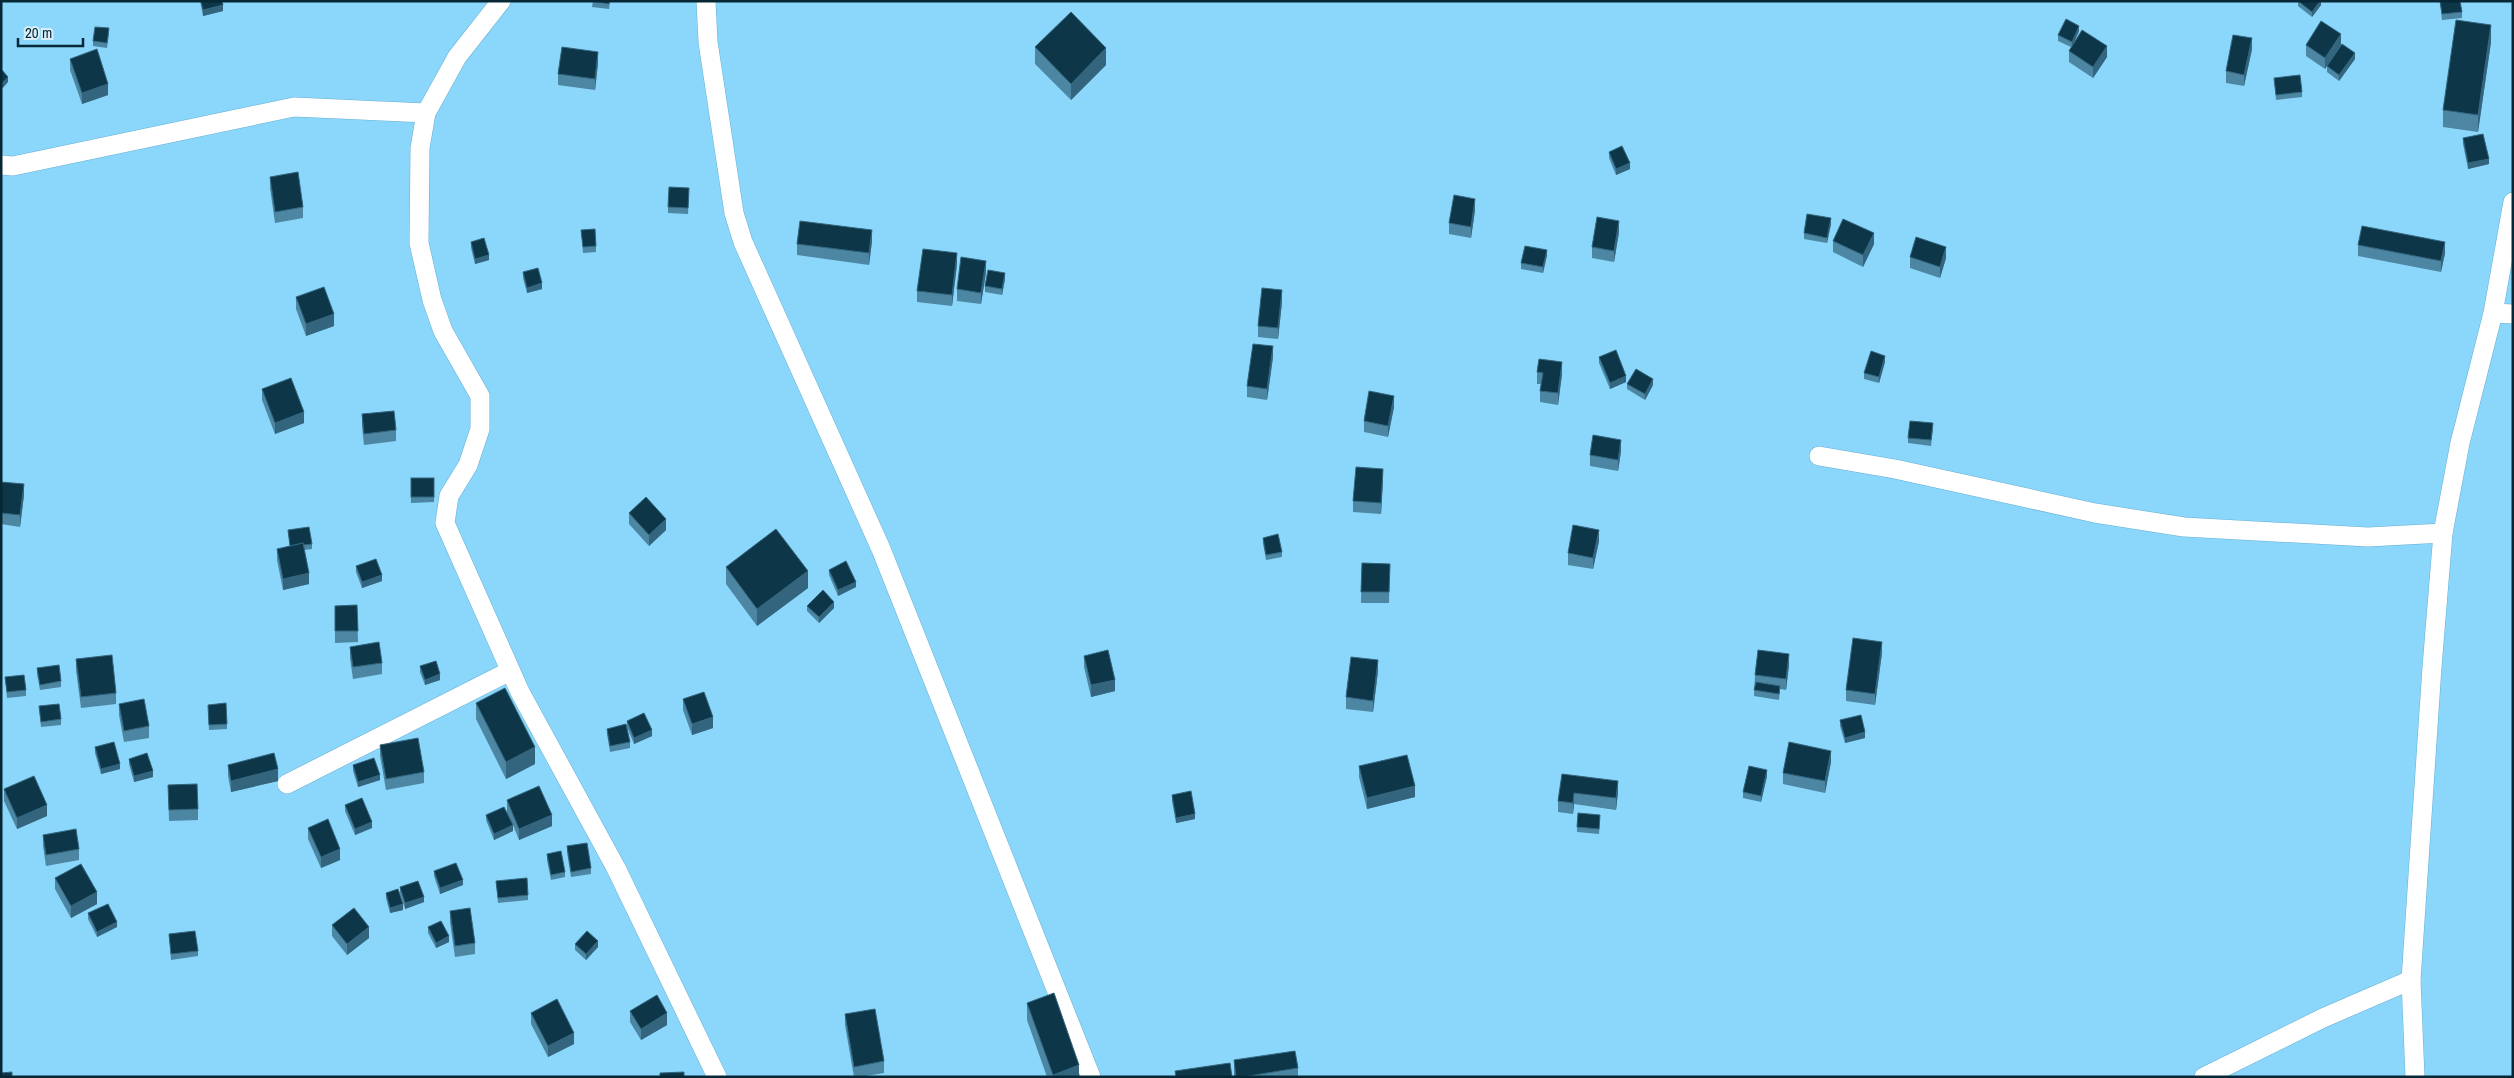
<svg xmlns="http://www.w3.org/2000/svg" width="2514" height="1078" font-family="'Archivo Narrow',sans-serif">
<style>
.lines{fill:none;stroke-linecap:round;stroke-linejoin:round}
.minor-casing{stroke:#65afd3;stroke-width:20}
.minor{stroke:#fff;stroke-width:19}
.wall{fill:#4c86a2}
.shaded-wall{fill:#33667e}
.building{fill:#0d3648;stroke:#33667e}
</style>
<rect width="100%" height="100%" fill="#8bd6fb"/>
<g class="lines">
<!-- minor casing -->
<g class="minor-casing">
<g id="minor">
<polyline points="501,1 457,57 426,113 420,148 419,243 432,300 443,331 480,396 480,429 468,465 449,496 445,523 520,692 616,868 717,1077"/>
<polyline points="706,1 708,42 734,213 743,242 881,549 1091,1077"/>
<polyline points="1,165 13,166 294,107 426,113"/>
<polyline points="2493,313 2513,314"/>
<polyline points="1819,456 1895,469 2095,513 2184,527 2368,537 2443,533"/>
<polyline points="287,784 510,671"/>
<polyline points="2204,1077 2323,1018 2411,980"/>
<polyline points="2415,1077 2411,980 2432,667 2443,533 2460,443 2493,313 2513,202"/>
</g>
</g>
<!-- minor -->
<use href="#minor" class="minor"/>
</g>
<!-- wall -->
<g class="wall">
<polygon points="200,1 222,1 223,11 203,16"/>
<polygon points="593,1 610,1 609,9 592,7"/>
<polygon points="2298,1 2321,1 2321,5 2312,17 2298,6"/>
<polygon points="2440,1 2462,12 2462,18 2442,20"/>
<polygon points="2079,31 2073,45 2107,57 2093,78 2069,62 2069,51 2071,47 2058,41 2058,35"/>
<polygon points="109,34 107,48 93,46 93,41"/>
<polygon points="2491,42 2478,132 2443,127 2443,110"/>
<polygon points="2306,45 2341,45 2325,69 2306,56"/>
<polygon points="1035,47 1106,65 1071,100 1035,64"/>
<polygon points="2252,49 2244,86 2226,83 2226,71"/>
<polygon points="70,59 108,95 82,104 70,70"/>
<polygon points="2355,59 2339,81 2327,72 2327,66"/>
<polygon points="598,63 595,90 558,85 558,74"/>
<polygon points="2274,78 2302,92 2302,97 2276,100"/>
<polygon points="2463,138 2489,164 2468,169 2463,144"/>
<polygon points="1609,152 1630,169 1616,175 1609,158"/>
<polygon points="270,177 303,207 303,218 275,223 270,188"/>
<polygon points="689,194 688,214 668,213 668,207"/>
<polygon points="1475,210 1471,238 1449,234 1449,223"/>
<polygon points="1831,224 1827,243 1804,239 1804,233"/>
<polygon points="581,230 596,246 596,252 583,253"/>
<polygon points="1619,232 1614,262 1592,258 1592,247"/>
<polygon points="872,241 869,265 797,255 797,244"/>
<polygon points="1833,241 1874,244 1863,267 1833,252"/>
<polygon points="471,242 489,260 475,264 471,248"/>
<polygon points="2358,245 2445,253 2441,272 2358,256"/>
<polygon points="1547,255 1543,273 1521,269 1521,263"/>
<polygon points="1910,257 1946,258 1940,278 1910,268"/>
<polygon points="957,264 952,306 917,302 917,291"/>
<polygon points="523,272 542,289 527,293 523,278"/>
<polygon points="986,272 981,304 957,301 957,289"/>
<polygon points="1005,279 1002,295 985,292 985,286"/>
<polygon points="296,297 334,326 306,336 296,309"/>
<polygon points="1282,302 1278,339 1258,337 1258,326"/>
<polygon points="1273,357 1267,400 1247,397 1247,386"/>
<polygon points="1599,357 1626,382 1610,389 1599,363"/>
<polygon points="1885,362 1879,383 1864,379 1864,373"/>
<polygon points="1537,372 1562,374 1558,405 1540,402 1540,391 1541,384 1537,384"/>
<polygon points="1627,384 1653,385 1645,400 1627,389"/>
<polygon points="262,389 304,423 275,434 262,400"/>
<polygon points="1394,407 1388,437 1364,432 1364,421"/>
<polygon points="362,414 396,430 396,441 364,445 362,426"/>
<polygon points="1933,429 1931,446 1908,443 1908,438"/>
<polygon points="1621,451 1618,471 1590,466 1590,455"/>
<polygon points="411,478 434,478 434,502 411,503"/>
<polygon points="1383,480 1381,514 1353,512 1353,501"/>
<polygon points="1,482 24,495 20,527 1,524"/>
<polygon points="629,513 666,530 649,546 629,524"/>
<polygon points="288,530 312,544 312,549 304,550 309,584 283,590 277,560 277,549 290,546"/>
<polygon points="1263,538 1282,552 1282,557 1266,560 1263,543"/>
<polygon points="1599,541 1593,569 1568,565 1568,553"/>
<polygon points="1362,563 1390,564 1389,603 1361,603"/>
<polygon points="356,566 382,581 362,588 356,572"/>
<polygon points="726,567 808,588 757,626 726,584"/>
<polygon points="829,570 856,587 838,596 829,575"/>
<polygon points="357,605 358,642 335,643 335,606"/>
<polygon points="807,606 834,608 819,623 807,611"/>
<polygon points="350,647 382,663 382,674 353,679 350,658"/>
<polygon points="1882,653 1875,705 1846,701 1846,690"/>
<polygon points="1084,656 1115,691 1091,697 1084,667"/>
<polygon points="76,659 116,693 116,704 81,708 76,670"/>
<polygon points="1789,665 1786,690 1780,689 1779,700 1754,696 1755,675"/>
<polygon points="420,666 440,680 425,685 420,672"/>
<polygon points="37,668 61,681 61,687 40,690 37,674"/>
<polygon points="1378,671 1373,712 1346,709 1346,697"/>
<polygon points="5,677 26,690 26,696 7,698"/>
<polygon points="683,699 713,728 692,735 683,710"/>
<polygon points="476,703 535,764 506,779 476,719"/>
<polygon points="119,704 149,726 149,738 124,742 119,715"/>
<polygon points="39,706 61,719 61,725 41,727"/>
<polygon points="208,710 227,724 227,729 209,730"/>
<polygon points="1840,720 1865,738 1845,743 1840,726"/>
<polygon points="627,721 652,736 634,744 627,727 630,742 630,748 610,752 607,734 607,729 627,727"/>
<polygon points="380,745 424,772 424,783 386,790 380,756"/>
<polygon points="95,747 120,769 101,774 95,753"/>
<polygon points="129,759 153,777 134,782 129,764"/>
<polygon points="1831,762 1825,793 1783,784 1783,773"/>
<polygon points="228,765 278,781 231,792 228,776"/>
<polygon points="353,765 380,780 358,787 353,771"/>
<polygon points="1359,766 1415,797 1367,809 1359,777"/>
<polygon points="1562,774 1618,792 1616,810 1574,804 1573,814 1558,812 1558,801"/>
<polygon points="1767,776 1761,802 1743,798 1743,792"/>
<polygon points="168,785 198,809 198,820 169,821"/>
<polygon points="4,789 47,816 17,829 4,801"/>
<polygon points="1172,795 1195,819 1176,823 1172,801"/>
<polygon points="507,800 552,826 519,840 513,825 513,831 494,840 486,820 486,815 507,812"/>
<polygon points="345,805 372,828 355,835 345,811"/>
<polygon points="1600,820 1599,834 1577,832 1577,827"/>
<polygon points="308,828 340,860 321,868 308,839"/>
<polygon points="43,835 79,849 79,860 46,866 43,846"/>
<polygon points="567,846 591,868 591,874 571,877 567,852"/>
<polygon points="547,854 565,872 565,877 551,880 547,860"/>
<polygon points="434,871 463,885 440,894 434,876"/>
<polygon points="55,878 97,904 71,918 55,889"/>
<polygon points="496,881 528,895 528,900 498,903"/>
<polygon points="400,887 424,902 405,909 400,893"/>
<polygon points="386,893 403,910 390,913 386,898"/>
<polygon points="450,911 475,943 475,954 455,957 450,922"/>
<polygon points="88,913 117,927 97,937 88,919"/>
<polygon points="332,925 369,938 347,955 332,936"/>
<polygon points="428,927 449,942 436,948 428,933"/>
<polygon points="169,934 198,951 198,956 171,960"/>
<polygon points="575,944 598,947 586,960 575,950"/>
<polygon points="1027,1003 1079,1077 1047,1077 1027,1020"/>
<polygon points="630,1011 667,1025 641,1040 630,1022"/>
<polygon points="531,1013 574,1044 548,1057 531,1024"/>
<polygon points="845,1014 884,1061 884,1073 860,1077 854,1077 845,1025"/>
<polygon points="1234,1060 1298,1068 1298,1077 1234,1077"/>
</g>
<!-- shaded-wall -->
<g class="shaded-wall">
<polygon points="2320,1 2321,1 2321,5 2312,17 2312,12"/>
<polygon points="223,5 223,11 203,16 203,10"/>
<polygon points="2491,25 2491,42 2478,132 2478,115"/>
<polygon points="2079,26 2079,31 2072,47 2072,42"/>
<polygon points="2341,34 2341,45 2325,69 2325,58"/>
<polygon points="2252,38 2252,49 2244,86 2244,75"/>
<polygon points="2107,46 2107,57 2093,78 2093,67"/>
<polygon points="1106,48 1106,65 1071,100 1071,84"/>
<polygon points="598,52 598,63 595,90 595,79"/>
<polygon points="2355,53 2355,59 2339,81 2339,75"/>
<polygon points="8,77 8,82 1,90 1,84"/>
<polygon points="108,84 108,95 82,104 82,93"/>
<polygon points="2489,159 2489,164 2468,169 2468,163"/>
<polygon points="1630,163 1630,169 1616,175 1616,169"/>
<polygon points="1475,199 1475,210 1471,238 1471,227"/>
<polygon points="1831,218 1831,224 1827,243 1827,238"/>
<polygon points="1619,221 1619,232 1614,262 1614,251"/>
<polygon points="872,230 872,241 869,265 869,253"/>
<polygon points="1874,233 1874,244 1863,267 1863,255"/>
<polygon points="2445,242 2445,253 2441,272 2441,261"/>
<polygon points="1946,247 1946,258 1940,278 1940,267"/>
<polygon points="1547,250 1547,255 1543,273 1543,267"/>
<polygon points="957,253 957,264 952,306 952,295"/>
<polygon points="489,255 489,260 475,264 475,259"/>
<polygon points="986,261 986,272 981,304 981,293"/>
<polygon points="1005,273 1005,279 1002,295 1002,289"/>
<polygon points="542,283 542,289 527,293 527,288"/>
<polygon points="1282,290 1282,302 1278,339 1278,328"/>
<polygon points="334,314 334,326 306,336 306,324"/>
<polygon points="1273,346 1273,357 1267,400 1267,389"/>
<polygon points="1885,356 1885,362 1879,383 1879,377"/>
<polygon points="1562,362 1562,374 1558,405 1558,393"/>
<polygon points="1626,376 1626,382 1610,389 1610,383"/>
<polygon points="1653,379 1653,385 1645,400 1645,394"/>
<polygon points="1394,396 1394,407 1388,437 1388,426"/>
<polygon points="304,412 304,423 275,434 275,423"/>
<polygon points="1621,440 1621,451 1618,471 1618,460"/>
<polygon points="1383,469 1383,480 1381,514 1381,503"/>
<polygon points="24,484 24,495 20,527 20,515"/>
<polygon points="666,519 666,530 649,546 649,535"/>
<polygon points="1599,530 1599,541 1593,569 1593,558"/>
<polygon points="808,571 808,588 757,626 757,609"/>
<polygon points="309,573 309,584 283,590 283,579"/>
<polygon points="382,575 382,581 362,588 362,582"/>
<polygon points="856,582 856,587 838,596 838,590"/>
<polygon points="834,602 834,608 819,623 819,617"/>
<polygon points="1882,642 1882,653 1875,705 1875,694"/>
<polygon points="1789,654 1789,665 1786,690 1786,679"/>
<polygon points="1378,660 1378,671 1373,712 1373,701"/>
<polygon points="440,674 440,680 425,685 425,680"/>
<polygon points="1115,680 1115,691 1091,697 1091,685"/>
<polygon points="713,717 713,728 692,735 692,724"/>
<polygon points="652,730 652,736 634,744 634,738"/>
<polygon points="1865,732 1865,738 1845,743 1845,738"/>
<polygon points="535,747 535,764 506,779 506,762"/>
<polygon points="1831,751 1831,762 1825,793 1825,781"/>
<polygon points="120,764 120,769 101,774 101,769"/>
<polygon points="278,769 278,781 231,792 231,781"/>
<polygon points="1767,770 1767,776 1761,802 1761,796"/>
<polygon points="153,771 153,777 134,782 134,776"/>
<polygon points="380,775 380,780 358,787 358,782"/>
<polygon points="1618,781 1618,792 1616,810 1616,798"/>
<polygon points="1415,786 1415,797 1367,809 1367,798"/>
<polygon points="1574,793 1574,804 1573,814 1573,803"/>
<polygon points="47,805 47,816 17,829 17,818"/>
<polygon points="1195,814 1195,819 1176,823 1176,818"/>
<polygon points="552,815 552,826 519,840 519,829"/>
<polygon points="372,822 372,828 355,835 355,829"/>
<polygon points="513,825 513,831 494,840 494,834"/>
<polygon points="340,849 340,860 321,868 321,857"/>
<polygon points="463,880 463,885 440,894 440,888"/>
<polygon points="97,892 97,904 71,918 71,906"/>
<polygon points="424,897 424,902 405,909 405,903"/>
<polygon points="403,904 403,910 390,913 390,908"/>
<polygon points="117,922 117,927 97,937 97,932"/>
<polygon points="369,927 369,938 347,955 347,944"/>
<polygon points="449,936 449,942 436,948 436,943"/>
<polygon points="598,941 598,947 586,960 586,954"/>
<polygon points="667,1013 667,1025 641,1040 641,1029"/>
<polygon points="574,1033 574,1044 548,1057 548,1046"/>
<polygon points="1079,1065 1079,1077 1053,1077 1053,1075"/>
</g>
<!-- building -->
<g class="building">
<polygon points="201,1 222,1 223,5 203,10"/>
<polygon points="593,1 609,1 609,4"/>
<polygon points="2298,1 2320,1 2312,12"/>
<polygon points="2440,1 2460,1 2462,12 2442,14"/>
<polygon points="1071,12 1106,48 1071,84 1035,47"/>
<polygon points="2066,19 2079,26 2072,42 2058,35"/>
<polygon points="2456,20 2491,25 2478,115 2443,110"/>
<polygon points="2321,21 2341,34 2325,58 2306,45"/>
<polygon points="95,27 109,28 107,43 93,41"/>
<polygon points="2082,30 2107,46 2093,67 2069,51"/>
<polygon points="2233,35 2252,38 2244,75 2226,71"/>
<polygon points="2342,44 2355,53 2339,75 2327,66"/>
<polygon points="562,47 598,52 595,79 558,74"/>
<polygon points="97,49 108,84 82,93 70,59"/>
<polygon points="1,69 8,77 1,84"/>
<polygon points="2300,75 2302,92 2276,95 2274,78"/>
<polygon points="2483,134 2489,159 2468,163 2463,138"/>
<polygon points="1622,146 1630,163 1616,169 1609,152"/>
<polygon points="298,172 303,207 275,212 270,177"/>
<polygon points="669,187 689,188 688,208 668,207"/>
<polygon points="1454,195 1475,199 1471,227 1449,223"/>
<polygon points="1807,214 1831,218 1827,238 1804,233"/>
<polygon points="1597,217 1619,221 1614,251 1592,247"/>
<polygon points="1843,219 1874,233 1863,255 1833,241"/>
<polygon points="800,221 872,230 869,253 797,244"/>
<polygon points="2362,226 2445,242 2441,261 2358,245"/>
<polygon points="595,229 596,246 583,247 581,230"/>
<polygon points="1916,237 1946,247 1940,267 1910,257"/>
<polygon points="484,238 489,255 475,259 471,242"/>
<polygon points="1525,246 1547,250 1543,267 1521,263"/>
<polygon points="923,249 957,253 952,295 917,291"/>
<polygon points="961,257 986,261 981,293 957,289"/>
<polygon points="538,268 542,283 527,288 523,272"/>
<polygon points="988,270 1005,273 1002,289 985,286"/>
<polygon points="324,287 334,314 306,324 296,297"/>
<polygon points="1262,288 1282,290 1278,328 1258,326"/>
<polygon points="1253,344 1273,346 1267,389 1247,386"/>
<polygon points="1616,350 1626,376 1610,383 1599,357"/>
<polygon points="1871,351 1885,356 1879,377 1864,373"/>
<polygon points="1539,359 1562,362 1558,393 1540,391 1543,373 1537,372"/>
<polygon points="1636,369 1653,379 1645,394 1627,384"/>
<polygon points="291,378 304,412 275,423 262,389"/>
<polygon points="1369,391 1394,396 1388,426 1364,421"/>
<polygon points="394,411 396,430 364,434 362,414"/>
<polygon points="1910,421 1933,423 1931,440 1908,438"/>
<polygon points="1593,435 1621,440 1618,460 1590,455"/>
<polygon points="1356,467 1383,469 1381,503 1353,501"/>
<rect x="411" y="478" width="23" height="19"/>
<polygon points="1,482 24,484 20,515 1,513"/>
<polygon points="646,497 666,519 649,535 629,513"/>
<polygon points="1573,525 1599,530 1593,558 1568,553"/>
<polygon points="309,527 312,544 303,545 303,543 290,546 288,530"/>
<polygon points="776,529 808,571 757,609 726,567"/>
<polygon points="1278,534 1282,552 1266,555 1263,538"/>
<polygon points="303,543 309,573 283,579 277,549"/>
<polygon points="376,559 382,575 362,582 356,566"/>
<polygon points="846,561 856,582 838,590 829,570"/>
<polygon points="1362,563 1390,564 1389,592 1361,592"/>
<polygon points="823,590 834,602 819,617 807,606"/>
<polygon points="357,605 358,631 335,631 335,606"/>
<polygon points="1853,638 1882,642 1875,694 1846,690"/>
<polygon points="379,642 382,663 353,667 350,647"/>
<polygon points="1108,650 1115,680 1091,685 1084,656"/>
<polygon points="1758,650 1789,654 1786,679 1755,675"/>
<polygon points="112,655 116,693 81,697 76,659"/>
<polygon points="1351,657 1378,660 1373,701 1346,697"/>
<polygon points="436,661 440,674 425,680 420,666"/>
<polygon points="59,665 61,681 40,685 37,668"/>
<polygon points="24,675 26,690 7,692 5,677"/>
<polygon points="1756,682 1780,686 1779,694 1754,690"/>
<polygon points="505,688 535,747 506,762 476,703"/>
<polygon points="704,692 713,717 692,724 683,699"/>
<polygon points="144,699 149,726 124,731 119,704"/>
<polygon points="226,703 227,724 209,725 208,705"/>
<polygon points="59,704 61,719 41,722 39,706"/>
<polygon points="644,713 652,730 634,738 627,721"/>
<polygon points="1861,715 1865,732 1845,738 1840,720"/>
<polygon points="626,724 630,742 610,746 607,729"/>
<polygon points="418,738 424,772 386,779 380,745"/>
<polygon points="114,742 120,764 101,769 95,747"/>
<polygon points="1789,742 1831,751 1825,781 1783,773"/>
<polygon points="147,753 153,771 134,776 129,759"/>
<polygon points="274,753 278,769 231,781 228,765"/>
<polygon points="1407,755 1415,786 1367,798 1359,766"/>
<polygon points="374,758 380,775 358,782 353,765"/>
<polygon points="1749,766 1767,770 1761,796 1743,792"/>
<polygon points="1562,774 1618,781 1616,798 1574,793 1573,803 1558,801"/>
<polygon points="34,776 47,805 17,818 4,789"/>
<polygon points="197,784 198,809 169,810 168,785"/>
<polygon points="539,786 552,815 519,829 507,800"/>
<polygon points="1191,791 1195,814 1176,818 1172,795"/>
<polygon points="362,798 372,822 355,829 345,805"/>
<polygon points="504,807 513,825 494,834 486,815"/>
<polygon points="1578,813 1600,815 1599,829 1577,827"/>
<polygon points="328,819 340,849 321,857 308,828"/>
<polygon points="76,829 79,849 46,855 43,835"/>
<polygon points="587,843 591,868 571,872 567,846"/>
<polygon points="561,851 565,872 551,875 547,854"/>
<polygon points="456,863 463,880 440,888 434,871"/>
<polygon points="81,864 97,892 71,906 55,878"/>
<polygon points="527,878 528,895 498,898 496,881"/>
<polygon points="418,881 424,897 405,903 400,887"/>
<polygon points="398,889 403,904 390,908 386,893"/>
<polygon points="108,904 117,922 97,932 88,913"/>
<polygon points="354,908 369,927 347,944 332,925"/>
<polygon points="470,908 475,943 455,946 450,911"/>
<polygon points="441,921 449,936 436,943 428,927"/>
<polygon points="195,931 198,951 171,954 169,934"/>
<polygon points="587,931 598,941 586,954 575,944"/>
<polygon points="1054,993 1079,1065 1053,1075 1027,1003"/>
<polygon points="657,995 667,1013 641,1029 630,1011"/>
<polygon points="557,999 574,1033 548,1046 531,1013"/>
<polygon points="875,1009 884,1061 854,1067 845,1014"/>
<polygon points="1295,1051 1298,1068 1242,1077 1236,1077 1234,1060"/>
<polygon points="1230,1063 1232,1077 1176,1077 1175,1071"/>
<polygon points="12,1072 12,1077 1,1077 1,1073"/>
<polygon points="684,1072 684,1077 660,1077 660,1073"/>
</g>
<!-- border -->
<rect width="2514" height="1078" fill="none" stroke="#062735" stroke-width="5"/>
<!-- scale -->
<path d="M18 38v8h65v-8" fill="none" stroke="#062735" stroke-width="2.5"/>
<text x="25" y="38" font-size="15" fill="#062735" stroke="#daeffa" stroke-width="4" paint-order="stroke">20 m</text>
</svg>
